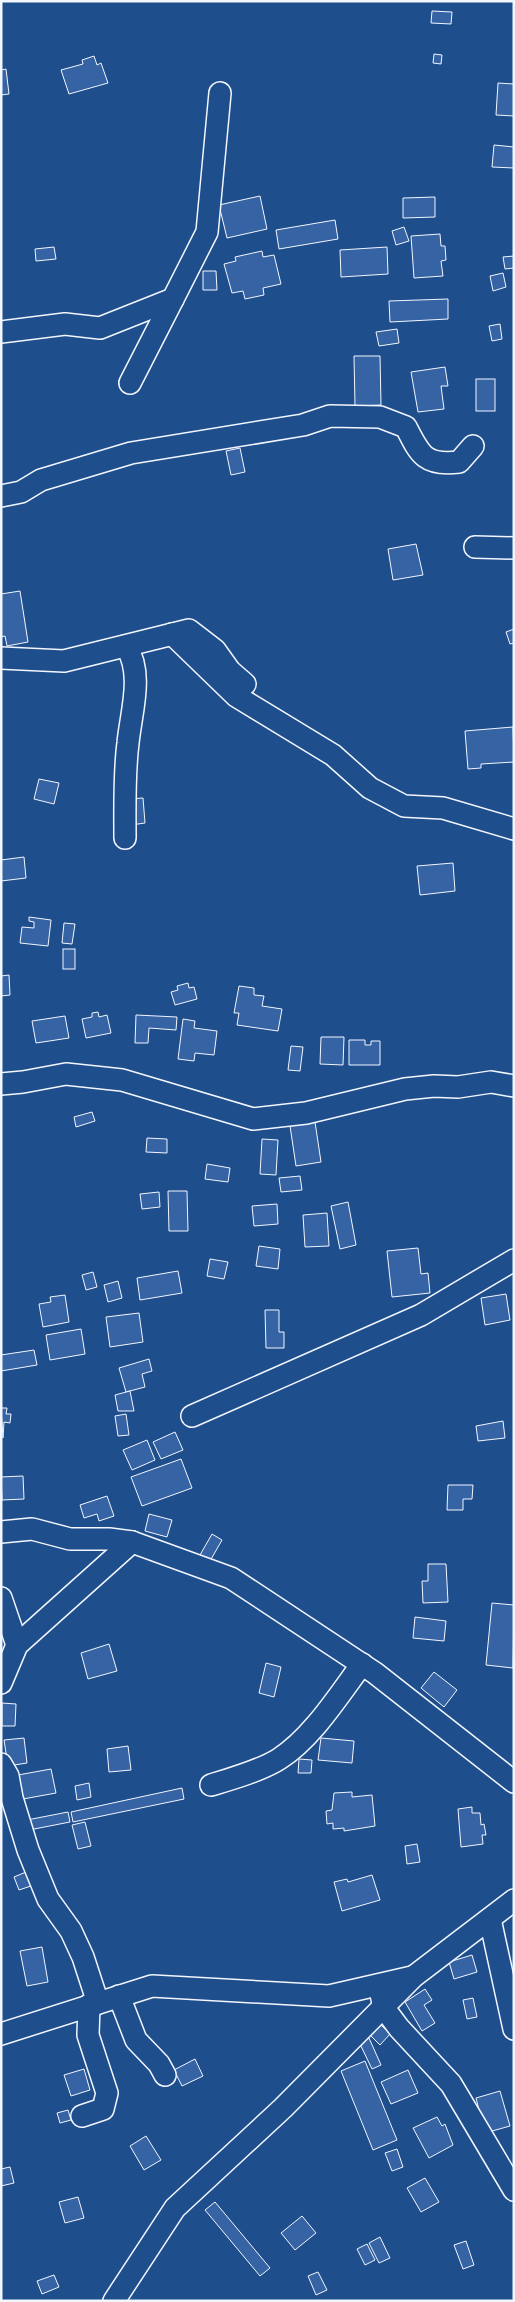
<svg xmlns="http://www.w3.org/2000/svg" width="515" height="2302" font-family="'Libre Baskerville',serif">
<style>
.building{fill:#3563a3;stroke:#f2f6ff}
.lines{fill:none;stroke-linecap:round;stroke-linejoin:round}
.minor-casing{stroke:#f2f6ff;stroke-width:24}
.minor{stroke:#1f4e8c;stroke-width:21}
</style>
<rect width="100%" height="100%" fill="#1f4e8c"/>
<!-- building -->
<g class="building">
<polygon points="432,11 452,12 451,24 431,23"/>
<polygon points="434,54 442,55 441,64 433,63"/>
<polygon points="94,56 97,65 101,63 108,83 69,94 61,70 83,64 82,60"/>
<polygon points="6,69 9,94 1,95 1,70"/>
<polygon points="498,83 514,84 514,116 496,115"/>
<polygon points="494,145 514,147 514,168 492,167"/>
<polygon points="260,196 267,229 227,238 219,205"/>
<polygon points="435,197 435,217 403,218 403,198"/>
<polygon points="335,220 338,239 279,249 276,230"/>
<polygon points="404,227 409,241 396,245 392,231"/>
<polygon points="440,234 441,246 445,246 446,260 441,261 443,276 414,278 411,236"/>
<polygon points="54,247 56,259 36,261 35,249"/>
<polygon points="387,247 388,274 341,277 340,250"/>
<polygon points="262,251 263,257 274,255 281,284 263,288 264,295 245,299 243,291 232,293 224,264 236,261 235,257"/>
<polygon points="514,256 514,268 505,269 503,257"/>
<polygon points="203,271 216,271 217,290 203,290"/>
<polygon points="503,273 506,287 493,291 490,276"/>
<polygon points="448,299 448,319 390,322 389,301"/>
<polygon points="500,324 502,339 492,341 489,326"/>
<polygon points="397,329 399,343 379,346 376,332"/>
<polygon points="354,356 380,356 381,405 355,406"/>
<polygon points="445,367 448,386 441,386 444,409 418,412 411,372"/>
<rect x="476" y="379" width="19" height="32"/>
<polygon points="240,448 245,472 231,475 226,451"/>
<polygon points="416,544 423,575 393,580 388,549"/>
<polygon points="20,591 28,642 7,646 5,636 1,637 1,594"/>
<polygon points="514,629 514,643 510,644 506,632"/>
<polygon points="513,727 514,762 481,764 481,768 468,769 465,731"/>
<polygon points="39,779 59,783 54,804 34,799"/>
<polygon points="143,798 145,823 131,825 128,799"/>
<polygon points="24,857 26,878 1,881 1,860"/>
<polygon points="453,863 455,891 420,895 417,866"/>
<polygon points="29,917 51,920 48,946 20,943 22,927 34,928 34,922 29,921"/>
<polygon points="64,923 75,924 72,944 62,943"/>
<rect x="63" y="949" width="12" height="20"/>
<polygon points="9,975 10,995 1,996 1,976"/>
<polygon points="188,983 189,988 194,987 197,999 175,1005 171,992 178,990 177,986"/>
<polygon points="239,986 254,988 254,995 264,996 262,1006 282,1009 278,1031 237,1025 239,1013 234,1013"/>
<polygon points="98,1012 99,1017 107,1015 111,1033 86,1038 82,1019 92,1017 92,1013"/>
<polygon points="136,1015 177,1017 176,1030 149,1028 148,1043 135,1043"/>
<polygon points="65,1016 69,1038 36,1043 32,1021"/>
<polygon points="183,1019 195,1021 194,1028 217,1031 214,1055 195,1053 194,1061 178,1059"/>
<polygon points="321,1037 344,1037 343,1065 320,1064"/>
<polygon points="349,1040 365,1040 365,1045 371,1045 371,1041 380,1041 380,1065 349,1065"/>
<polygon points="291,1046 303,1047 300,1071 288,1070"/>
<polygon points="92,1112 95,1121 76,1127 74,1117"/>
<polygon points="315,1122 321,1162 296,1166 290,1126"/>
<polygon points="147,1138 167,1139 167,1153 146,1152"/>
<polygon points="262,1139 278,1140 276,1175 260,1174"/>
<polygon points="207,1164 230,1168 228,1182 205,1179"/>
<polygon points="300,1176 302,1190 281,1192 279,1178"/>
<polygon points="168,1191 187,1191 188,1231 169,1231"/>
<polygon points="159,1192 160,1207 142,1209 140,1194"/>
<polygon points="348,1202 356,1245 340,1249 331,1206"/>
<polygon points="277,1204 278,1224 254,1226 252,1206"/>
<polygon points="327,1213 329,1246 305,1247 303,1215"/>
<polygon points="259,1246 280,1249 278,1269 256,1266"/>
<polygon points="418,1248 421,1274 428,1273 430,1293 392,1297 387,1251"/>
<polygon points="210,1259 228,1262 224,1279 207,1276"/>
<polygon points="178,1271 182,1293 140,1300 137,1278"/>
<polygon points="93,1272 97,1287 86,1290 82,1275"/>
<polygon points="118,1281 122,1298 108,1302 104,1285"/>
<polygon points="506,1294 510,1320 485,1325 481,1298"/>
<polygon points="65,1295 69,1322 43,1327 39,1304 51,1302 50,1297"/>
<polygon points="265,1310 279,1310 279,1332 284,1332 284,1348 266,1348"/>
<polygon points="139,1313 143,1342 110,1347 106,1317"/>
<polygon points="81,1329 85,1354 50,1360 46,1335"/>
<polygon points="34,1350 37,1365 1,1371 1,1355"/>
<polygon points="149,1359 152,1371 142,1374 145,1387 126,1392 119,1368"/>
<polygon points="130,1391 134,1411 118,1411 115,1395"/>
<polygon points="1,1408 7,1408 6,1414 11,1414 10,1423 4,1422 3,1438"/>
<polygon points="126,1414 129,1435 118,1436 115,1416"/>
<polygon points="503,1421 505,1438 478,1441 476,1426"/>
<polygon points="175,1432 183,1450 161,1459 153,1442"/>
<polygon points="147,1440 155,1460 132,1470 123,1450"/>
<polygon points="181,1459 192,1488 142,1506 131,1477"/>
<polygon points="23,1476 24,1499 2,1500 1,1477"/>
<polygon points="448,1485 473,1485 472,1499 463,1499 463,1510 447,1510"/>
<polygon points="107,1496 114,1516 99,1521 97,1514 84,1518 80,1505"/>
<polygon points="149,1514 172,1520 167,1537 145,1531"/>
<polygon points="212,1534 222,1540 210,1561 200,1555"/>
<polygon points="428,1564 446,1564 448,1602 423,1603 422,1581 428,1581"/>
<polygon points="492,1603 514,1605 513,1668 486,1665"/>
<polygon points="415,1617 446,1621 444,1641 413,1638"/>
<polygon points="109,1644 117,1671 88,1679 81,1653"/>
<polygon points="266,1663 281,1667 274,1697 259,1693"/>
<polygon points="434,1672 457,1690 444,1707 421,1688"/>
<polygon points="2,1703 16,1704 15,1726 2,1726"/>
<polygon points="24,1738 27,1763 8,1766 4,1740"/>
<polygon points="321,1738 354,1741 352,1763 318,1760"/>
<polygon points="128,1746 131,1770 109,1772 107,1749"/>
<polygon points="299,1759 312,1760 311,1773 298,1773"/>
<polygon points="51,1769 56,1793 23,1799 18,1775"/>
<polygon points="89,1783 91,1797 77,1800 75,1786"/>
<polygon points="182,1788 184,1799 73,1822 71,1812"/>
<polygon points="352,1792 352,1797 372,1795 375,1826 344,1831 344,1828 333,1829 333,1823 327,1824 326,1811 332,1810 334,1793"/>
<polygon points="472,1807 472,1813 480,1813 481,1825 484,1824 486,1835 482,1835 483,1844 461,1847 458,1809"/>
<polygon points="68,1812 70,1822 29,1830 27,1820"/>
<polygon points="85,1822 91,1846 78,1849 72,1825"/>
<polygon points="417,1844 420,1862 407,1864 405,1846"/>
<polygon points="26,1872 31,1886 19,1890 14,1877"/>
<polygon points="372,1875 380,1900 342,1911 334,1882 347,1879 348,1882"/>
<polygon points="42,1947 48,1982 27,1986 20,1951"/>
<polygon points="472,1955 477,1972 454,1979 449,1962"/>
<polygon points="425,1989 432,2000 424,2005 435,2023 422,2031 405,2002"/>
<polygon points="473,1998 477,2017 467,2019 463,2000"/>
<polygon points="381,2025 390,2034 380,2045 370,2035"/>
<polygon points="369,2038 381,2065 372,2069 359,2042"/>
<polygon points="195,2059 203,2076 182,2086 174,2070"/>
<polygon points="365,2061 397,2140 373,2150 341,2071"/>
<polygon points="84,2069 90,2090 71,2096 64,2075"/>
<polygon points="408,2070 418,2093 391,2104 381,2082"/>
<polygon points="500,2091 510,2126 485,2133 476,2098"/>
<polygon points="68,2110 71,2120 60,2123 57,2113"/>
<polygon points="437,2117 442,2126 445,2124 453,2145 429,2158 413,2128"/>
<polygon points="146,2136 161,2160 144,2170 130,2146"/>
<polygon points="397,2149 403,2167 392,2171 385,2153"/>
<polygon points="10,2167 14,2183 1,2186 1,2169"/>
<polygon points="425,2178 439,2202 421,2212 407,2188"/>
<polygon points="78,2197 84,2218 65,2223 59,2202"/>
<polygon points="215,2202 270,2268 260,2276 205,2210"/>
<polygon points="302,2216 316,2233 295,2250 281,2233"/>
<polygon points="380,2237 390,2258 379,2263 369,2243"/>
<polygon points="466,2241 474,2265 463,2269 454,2245"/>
<polygon points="367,2244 375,2260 365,2265 357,2249"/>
<polygon points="318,2272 327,2290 316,2295 308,2276"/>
<polygon points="54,2275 59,2287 42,2294 37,2281"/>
</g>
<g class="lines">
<!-- minor casing -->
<g class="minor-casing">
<g id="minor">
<polyline points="1,332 65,324 100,328 173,299 207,232 220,93"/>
<polyline points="130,383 173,299"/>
<path d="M1 496 21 492 41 480 131 453 303 425 330 416 380 417 406 427C420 455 425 466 459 462L473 446"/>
<polyline points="475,547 514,548"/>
<polyline points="172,634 236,696 333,755 370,788 404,806 443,808 514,829"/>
<polyline points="1,658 64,661 189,630 215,650 230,671 245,684"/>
<path d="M125 838C125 807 124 774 128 743 131 712 144 674 126 646"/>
<polyline points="1,1084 23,1082 66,1074 122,1080 253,1119 306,1113 405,1089 434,1086 458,1087 491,1082 514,1086"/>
<polyline points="192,1416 421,1315 514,1260"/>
<polyline points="1,1532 32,1529 70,1539 109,1539 132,1542 231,1578 375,1673 514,1782"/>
<polyline points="1,1598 17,1645"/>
<polyline points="1,1683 17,1645 132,1542"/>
<polyline points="1,1764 8,1776 12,1798 28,1850 48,1899 71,1931 83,1957 98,2003"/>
<path d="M211 1785C231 1779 262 1770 279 1759 312 1738 339 1695 362 1664"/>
<polyline points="490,1919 514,2029"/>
<polyline points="381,1994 384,2008 399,2028 451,2084 514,2190"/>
<polyline points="119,1996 136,2040 159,2064 165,2075"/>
<polyline points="1,2034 152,1986 329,1996 412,1977"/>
<polyline points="82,2116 103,2109 107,2093 88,2035 89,2005"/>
<polyline points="114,2301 175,2208 283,2108 413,1977 514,1900"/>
</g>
</g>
<!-- minor -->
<use href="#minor" class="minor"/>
</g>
<!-- border -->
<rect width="515" height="2302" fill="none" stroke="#f2f6ff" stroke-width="5"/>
</svg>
